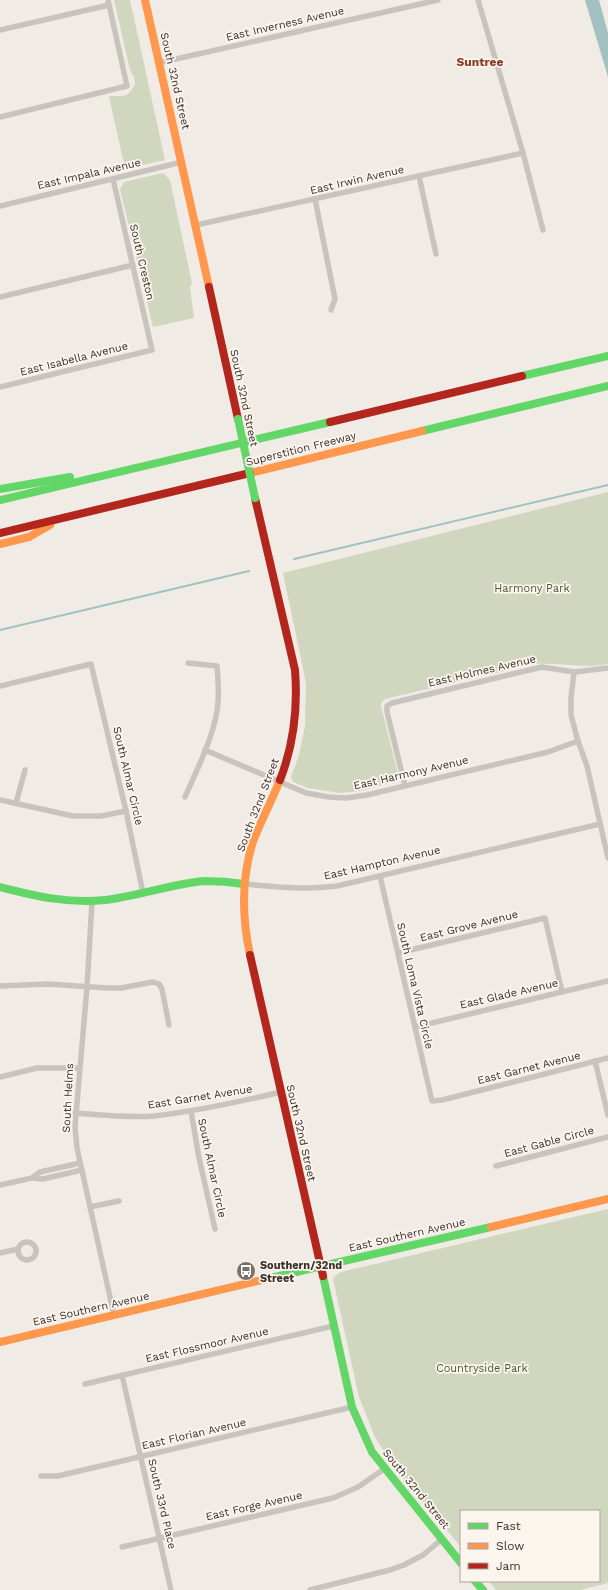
<svg xmlns="http://www.w3.org/2000/svg" width="608" height="1590" font-family="'Work Sans',sans-serif">
<style>
.green{fill:#d1d6bf}
.water{fill:#a1c2c1}
.lines{fill:none;stroke-linecap:round;stroke-linejoin:round}
.stream{stroke:#a1c2c1;stroke-width:2}
.street{stroke:#c9c3be;stroke-width:5.5}
.fast{stroke:#63d668;stroke-width:8}
.slow{stroke:#ff974d;stroke-width:8}
.jam{stroke:#b3261e;stroke-width:8}
.fast-bridge{stroke:#63d668;stroke-width:8}
.labels{text-anchor:middle;dominant-baseline:central;stroke-width:3.5;stroke-linejoin:round;paint-order:stroke}
.street-label{font-size:11px;fill:#3b302b;stroke:#fbf5ee}
.park-label{font-size:11px;fill:#4a5a2e;stroke:#fbf5ee}
.poi-label{font-size:11px;font-weight:bold;fill:#3b302b;stroke:#fbf5ee;text-anchor:start}
.neighbourhood-label{font-size:12px;font-weight:bold;fill:#8c3b22;stroke:#fbf5ee}
</style>
<rect width="100%" height="100%" fill="#f0ebe5"/>
<!-- green -->
<g class="green">
<path d="M114 0H130L165 160 125 169 109 96C123 96 127 99 135 84L134 77 130 70Z"/>
<polygon points="163,173 170,180 192,283 190,288 194,318 153,327 120,189 124,182"/>
<path d="M608 492V664C584 669 559 662 534 664L385 699 382 702 381 706 398 774 397 781 360 791 340 793 308 788 293 782 291 777 299 755 305 726 306 683 283 573Z"/>
<polygon points="608,1209 608,1583 580,1590 496,1590 489,1581 599,1581 599,1511 461,1511 461,1547 393,1466 375,1437 359,1397 333,1279 335,1276 341,1272"/>
</g>
<!-- water -->
<polygon class="water" points="585,0 599,0 608,33 608,77"/>
<g class="lines">
<!-- stream -->
<g class="stream">
<polyline points="294,559 608,485"/>
<polyline points="0,630 249,571"/>
</g>
<!-- street -->
<g class="street">
<polyline points="478,0 523,153 543,230"/>
<polyline points="0,30 109,5"/>
<polyline points="158,63 438,0"/>
<polyline points="0,117 127,86 108,0"/>
<polyline points="419,176 436,254"/>
<polyline points="315,199 335,299 331,310"/>
<polyline points="0,206 182,162"/>
<polyline points="196,225 523,153"/>
<polyline points="0,297 133,265"/>
<polyline points="0,387 152,350 113,179"/>
<polyline points="574,672 571,698 571,715 578,741 587,766 608,858"/>
<polyline points="0,686 91,664 126,811 143,893"/>
<polyline points="205,750 306,793 328,797 346,798 367,795 548,752 578,741"/>
<polyline points="405,786 387,712 387,706 392,703 542,667 574,672 608,668"/>
<path d="M185 797C198 767 215 735 218 703 219 691 218 678 217 666L188 663"/>
<polyline points="0,800 73,816 101,816 126,811"/>
<polyline points="16,803 25,770"/>
<polyline points="380,876 432,1101 442,1100 608,1058"/>
<path d="M244 884C278 887 303 890 337 886L600 824"/>
<polyline points="92,902 87,987 75,1127 77,1148 114,1315"/>
<polyline points="398,953 545,918 562,992"/>
<polyline points="0,986 47,984 107,988 121,988 153,982 159,984 162,989 169,1025"/>
<polyline points="415,1027 608,981"/>
<polyline points="595,1061 608,1115"/>
<polyline points="0,1077 37,1068 79,1068"/>
<polyline points="191,1111 199,1158 215,1229"/>
<path d="M75 1113C101 1115 128 1118 154 1116 197 1111 239 1102 281 1092"/>
<polyline points="496,1166 608,1137"/>
<polyline points="32,1178 40,1172 80,1163"/>
<polyline points="0,1185 32,1178 43,1179 82,1170"/>
<polyline points="90,1207 119,1201"/>
<circle cx="27" cy="1251" r="9"/>
<polyline points="0,1253 18,1249"/>
<polyline points="122,1375 171,1590"/>
<polyline points="85,1384 333,1326"/>
<polyline points="41,1476 58,1476 352,1407"/>
<polyline points="122,1547 333,1498 358,1487 384,1469"/>
<polyline points="310,1590 390,1570 404,1565 423,1555 442,1539"/>
</g>
<!-- fast -->
<g class="fast">
<polyline points="522,376 608,356"/>
<polyline points="422,431 608,386"/>
<polyline points="0,489 70,477"/>
<polyline points="0,500 330,422"/>
<path d="M0 887C35 896 69 904 105 900 139 896 171 884 204 881 218 881 231 882 244 884"/>
<polyline points="323,1276 352,1407 372,1452 461,1563"/>
<polyline points="266,1279 491,1227"/>
<polyline points="475,1581 483,1590"/>
</g>
<!-- slow -->
<g class="slow">
<polyline points="145,0 209,287"/>
<polyline points="250,473 422,431"/>
<polyline points="0,544 29,537 50,525"/>
<path d="M250 955C242 917 241 876 254 839 262 819 272 800 280 780"/>
<polyline points="491,1227 608,1199"/>
<polyline points="0,1342 266,1279"/>
</g>
<!-- jam -->
<g class="jam">
<polyline points="209,287 238,419"/>
<polyline points="330,422 522,376"/>
<path d="M255 498 295 670C298 708 294 744 280 780"/>
<polyline points="0,533 250,473"/>
<polyline points="250,955 323,1276"/>
</g>
<!-- fast-bridge -->
<polyline class="fast-bridge" points="238,419 255,498"/>
</g>
<!-- icons -->
<defs>
<g id="bus-disc" transform="scale(1)"><circle r="9.5" fill="#7a716c" stroke="#fbf5ee"/><path d="M-5-6H5V4H4V6H2V4H-2V6H-4V4H-5ZM-3.5-4V0h7V-4ZM-3.5 1.2v1.5H-2V1.2ZM2 1.2v1.5H3.5V1.2Z" fill="#fff"/></g>
</defs>
<g fill-rule="evenodd">
<use href="#bus-disc" x="246" y="1271"/>
</g>
<g class="labels">
<!-- street labels -->
<g class="street-label">
<text transform="translate(285 24) rotate(-13)">East Inverness Avenue</text>
<text transform="translate(175 81) rotate(77)">South 32nd Street</text>
<text transform="translate(89 174) rotate(-13)">East Impala Avenue</text>
<text transform="translate(357 180) rotate(-13)">East Irwin Avenue</text>
<text transform="translate(142 262) rotate(77)">South Creston</text>
<text transform="translate(74 359) rotate(-14)">East Isabella Avenue</text>
<text transform="translate(244 398) rotate(78)">South 32nd Street</text>
<text transform="translate(301 449) rotate(-14)">Superstition Freeway</text>
<text transform="translate(482 671) rotate(-13)">East Holmes Avenue</text>
<text transform="translate(411 773) rotate(-13)">East Harmony Avenue</text>
<text transform="translate(128 776) rotate(77)">South Almar Circle</text>
<text transform="translate(258 805) rotate(-69)">South 32nd Street</text>
<text transform="translate(382 863) rotate(-13)">East Hampton Avenue</text>
<text transform="translate(469 926) rotate(-14)">East Grove Avenue</text>
<text transform="translate(415 986) rotate(77)">South Loma Vista Circle</text>
<text transform="translate(509 994) rotate(-13)">East Glade Avenue</text>
<text transform="translate(529 1068) rotate(-14)">East Garnet Avenue</text>
<text transform="translate(200 1097) rotate(-9)">East Garnet Avenue</text>
<text transform="translate(68 1098) rotate(-87)">South Helms</text>
<text transform="translate(301 1133) rotate(77)">South 32nd Street</text>
<text transform="translate(549 1142) rotate(-15)">East Gable Circle</text>
<text transform="translate(212 1168) rotate(78)">South Almar Circle</text>
<text transform="translate(407 1235) rotate(-13)">East Southern Avenue</text>
<text transform="translate(91 1309) rotate(-13)">East Southern Avenue</text>
<text transform="translate(207 1345) rotate(-13)">East Flossmoor Avenue</text>
<text transform="translate(194 1434) rotate(-13)">East Florian Avenue</text>
<text transform="translate(416 1489) rotate(51)">South 32nd Street</text>
<text transform="translate(162 1504) rotate(77)">South 33rd Place</text>
<text transform="translate(254 1506) rotate(-13)">East Forge Avenue</text>
</g>
<!-- park labels -->
<g class="park-label">
<text x="532" y="588">Harmony Park</text>
<text x="482" y="1368">Countryside Park</text>
</g>
<!-- poi labels -->
<g class="poi-label">
<text x="260" y="1265">Southern/32nd<tspan x="260" dy="13">Street</tspan></text>
</g>
<!-- neighbourhood labels -->
<g class="neighbourhood-label">
<text x="480" y="62">Suntree</text>
</g>
</g>
<!-- legend -->
<rect x="460" y="1510" width="140" height="72" fill="#fbf5ee" stroke="#aea6a0"/>
<rect x="468" y="1523" width="20" height="6" fill="#63d668" stroke="#aea6a0"/>
<text x="496" y="1530" font-size="12" fill="#3b302b">Fast</text>
<rect x="468" y="1543" width="20" height="6" fill="#ff974d" stroke="#aea6a0"/>
<text x="496" y="1550" font-size="12" fill="#3b302b">Slow</text>
<rect x="468" y="1563" width="20" height="6" fill="#b3261e" stroke="#aea6a0"/>
<text x="496" y="1570" font-size="12" fill="#3b302b">Jam</text>
</svg>
